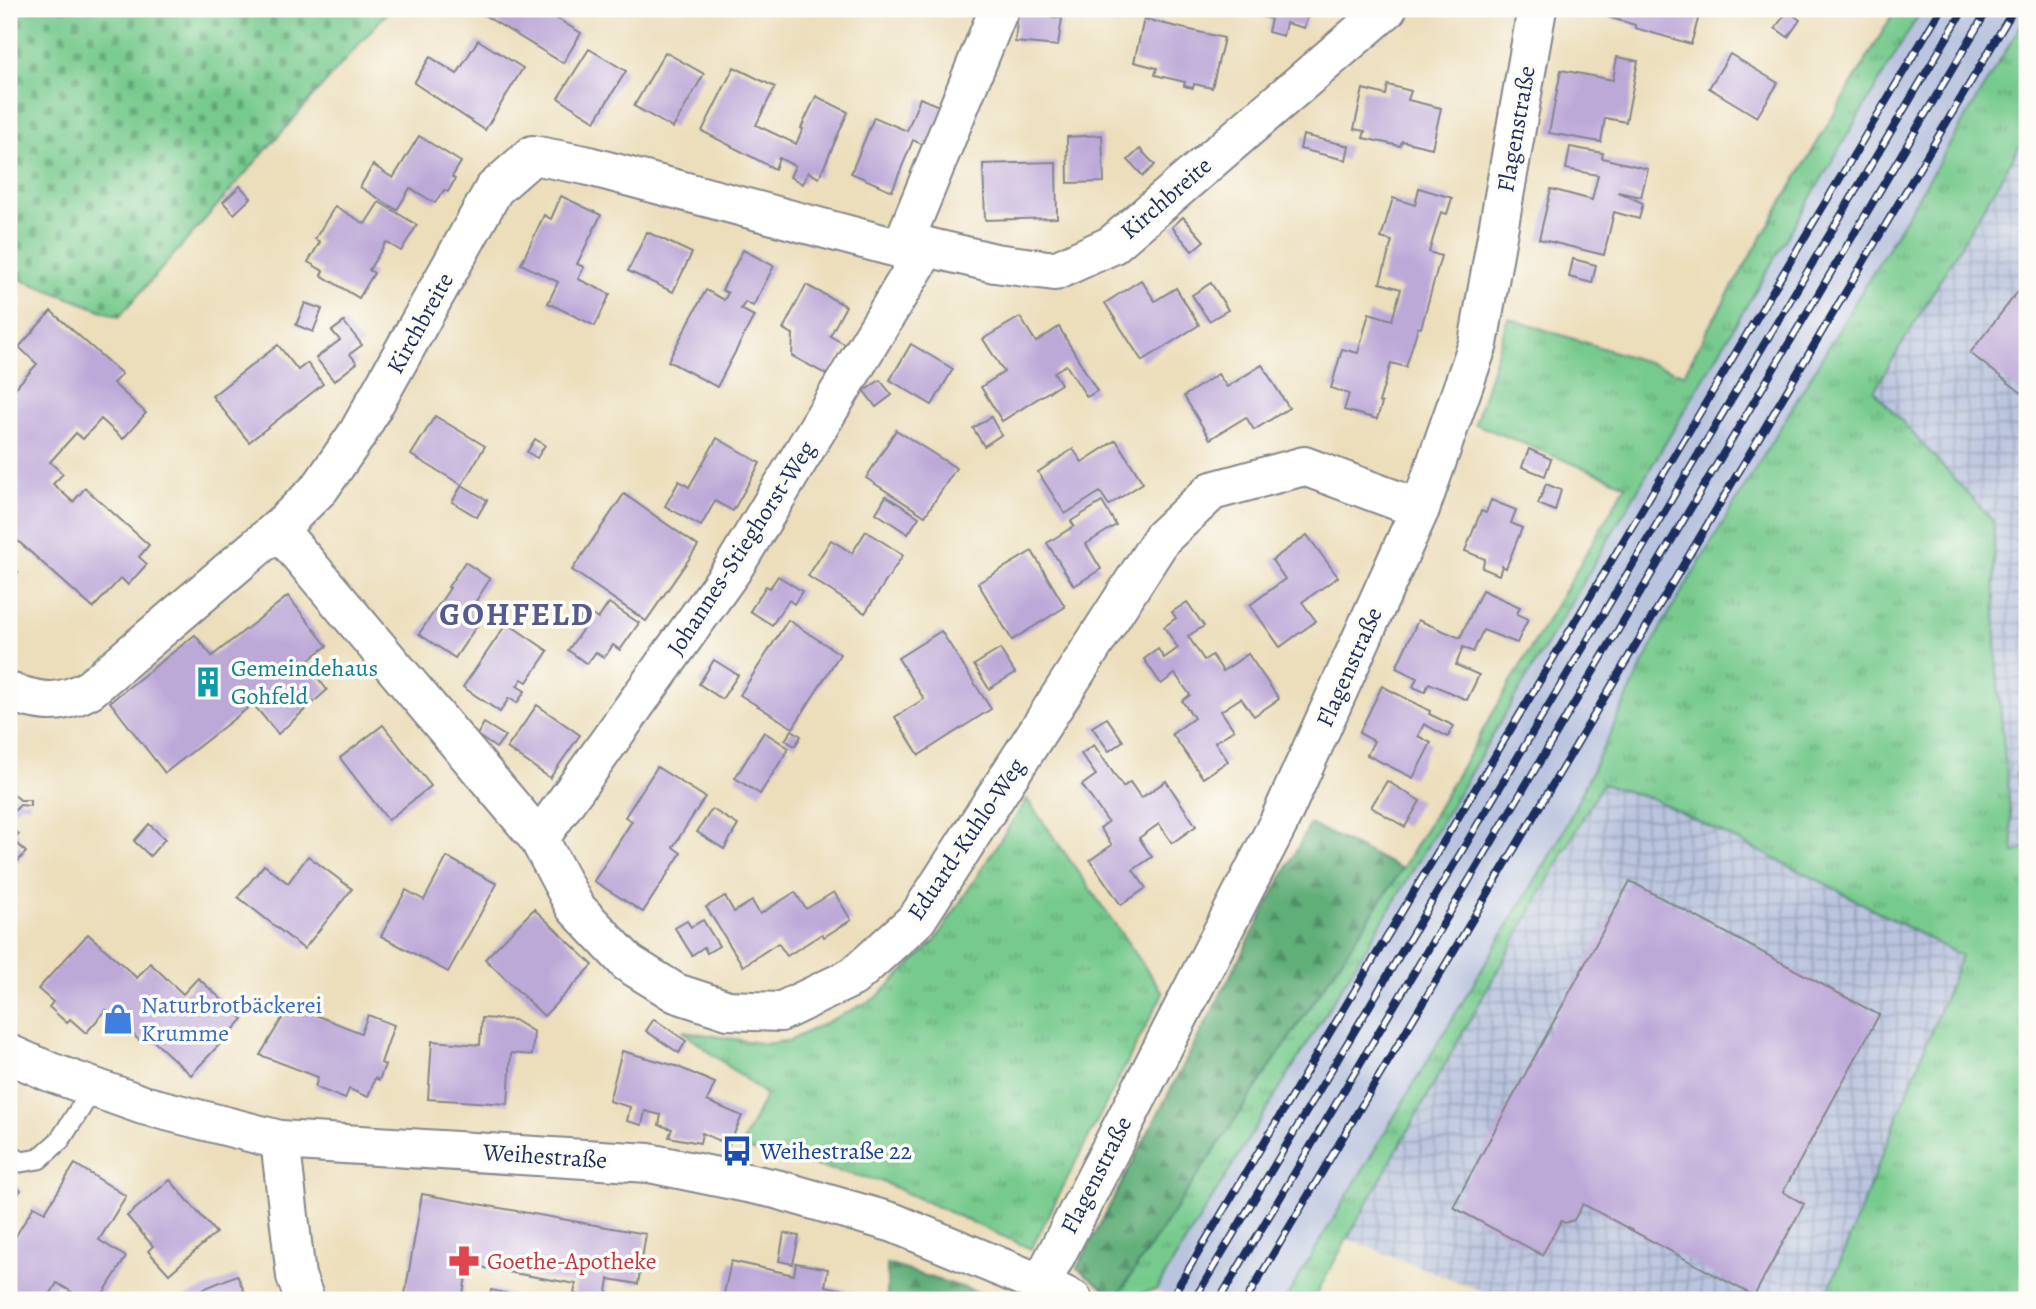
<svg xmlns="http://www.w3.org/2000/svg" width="2036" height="1309" font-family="Alegreya,serif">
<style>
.industrial{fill:url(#industrial-grid)}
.railway{fill:#bac4de}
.grass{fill:url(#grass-tufts);stroke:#497c76;stroke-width:2}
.forest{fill:url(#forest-firs);stroke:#3e6e6b;stroke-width:2}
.cemetery{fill:url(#cemetery-stones);stroke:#497c76;stroke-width:2}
.building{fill:#bda9d8}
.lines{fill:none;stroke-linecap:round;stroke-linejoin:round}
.service-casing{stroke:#84868c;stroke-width:23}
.minor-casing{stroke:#84868c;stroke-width:42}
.secondary-casing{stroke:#84868c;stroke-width:42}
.service{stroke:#fff;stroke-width:19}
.minor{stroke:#fff;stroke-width:38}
.secondary{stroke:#fff;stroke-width:38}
.rail-casing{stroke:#1b2f5e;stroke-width:8}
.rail{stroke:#fdfcf7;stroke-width:5;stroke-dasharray:16;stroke-linecap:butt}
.labels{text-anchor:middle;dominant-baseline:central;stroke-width:7;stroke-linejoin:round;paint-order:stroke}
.street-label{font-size:24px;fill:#1b2f5e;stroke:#fdfcf7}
.culture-label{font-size:24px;fill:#0d838f;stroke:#fdfcf7;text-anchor:start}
.shop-label{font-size:24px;fill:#366cbe;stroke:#fdfcf7;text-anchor:start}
.transit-label{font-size:24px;fill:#164399;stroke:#fdfcf7;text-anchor:start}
.health-label{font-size:24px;fill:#be3a42;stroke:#fdfcf7;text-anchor:start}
.district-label{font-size:32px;font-weight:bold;letter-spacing:2px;fill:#545a89;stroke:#fdfcf7}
</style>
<defs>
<pattern id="industrial-grid" width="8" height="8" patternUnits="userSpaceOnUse" patternTransform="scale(1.75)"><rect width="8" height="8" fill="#bac4de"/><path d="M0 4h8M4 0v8" fill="none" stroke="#96a0b7"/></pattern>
<pattern id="grass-tufts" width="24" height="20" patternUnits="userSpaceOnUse" patternTransform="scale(1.75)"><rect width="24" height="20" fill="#77ca8d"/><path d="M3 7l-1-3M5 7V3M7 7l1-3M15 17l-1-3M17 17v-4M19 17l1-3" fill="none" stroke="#61a476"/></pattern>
<pattern id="forest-firs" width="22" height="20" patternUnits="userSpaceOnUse" patternTransform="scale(1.75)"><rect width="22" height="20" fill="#61ae78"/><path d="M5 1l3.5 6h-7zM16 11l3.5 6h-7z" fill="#4f8e66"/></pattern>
<pattern id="cemetery-stones" width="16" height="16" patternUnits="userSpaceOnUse" patternTransform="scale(1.75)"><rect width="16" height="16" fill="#77ca8d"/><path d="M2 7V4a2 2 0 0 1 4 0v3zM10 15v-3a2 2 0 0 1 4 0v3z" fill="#61a476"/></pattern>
</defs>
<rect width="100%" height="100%" fill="#fdfcf7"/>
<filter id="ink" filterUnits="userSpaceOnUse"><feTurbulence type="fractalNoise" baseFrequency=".0143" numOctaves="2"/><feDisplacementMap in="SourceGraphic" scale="14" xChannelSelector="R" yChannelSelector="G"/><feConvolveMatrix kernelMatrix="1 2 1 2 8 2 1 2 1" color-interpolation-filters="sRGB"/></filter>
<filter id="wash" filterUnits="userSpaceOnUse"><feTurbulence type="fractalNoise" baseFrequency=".00686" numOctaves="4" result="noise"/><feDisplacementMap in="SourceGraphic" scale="28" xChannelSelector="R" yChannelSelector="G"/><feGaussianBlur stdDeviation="1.57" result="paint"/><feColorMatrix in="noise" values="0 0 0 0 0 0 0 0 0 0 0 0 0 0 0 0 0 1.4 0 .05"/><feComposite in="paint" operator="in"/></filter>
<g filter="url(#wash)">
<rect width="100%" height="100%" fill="#ecdebb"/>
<!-- industrial -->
<g class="industrial">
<polygon points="2027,134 2027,847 2014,854 1997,672 1993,521 1874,391"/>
<polygon points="1601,784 1653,799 1826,884 1961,956 1825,1300 1505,1300 1348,1239"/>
</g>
<!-- railway -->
<polygon class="railway" points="1922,9 2027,9 2027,13 1662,625 1559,840 1285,1300 1173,1300 1156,1290 1397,897"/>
<!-- grass -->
<g class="grass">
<polygon points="1896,9 1922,9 1397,897 1156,1290 1116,1298 1402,869 1626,485 1475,424 1508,318 1684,374 1710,325"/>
<polygon points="2027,15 2027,134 1874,391 1993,521 1997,672 2014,853 2027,847 2027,1300 1825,1300 1961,956 1826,884 1653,799 1602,784 1313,1300 1285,1300 1559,840 1662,625"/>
<polygon points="1027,799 1163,993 1031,1249 880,1181 740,1148 766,1095 682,1031 766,1044 791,1040 876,998 935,941"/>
</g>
<!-- forest -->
<g class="forest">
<polygon points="1310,824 1402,869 1116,1298 1077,1268"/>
<polygon points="887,1264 997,1298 1000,1300 887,1300"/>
</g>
<!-- cemetery -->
<polygon class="cemetery" points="9,9 390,9 119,317 9,275"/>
<g id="blocks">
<!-- building -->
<g class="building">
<polygon points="474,9 541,9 581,33 563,63"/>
<polygon points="953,9 971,9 969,15"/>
<polygon points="1253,9 1310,9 1304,28 1286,23 1283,36 1268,32 1271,19 1252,14"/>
<polygon points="1611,9 1701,9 1691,44 1635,28 1635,25 1608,17"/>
<polygon points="1788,11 1800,20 1788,37 1775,28"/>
<polygon points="1018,13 1062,18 1058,46 1015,42"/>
<polygon points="1144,19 1224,38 1212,88 1194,84 1193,88 1184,86 1185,82 1155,75 1157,68 1134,62"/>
<polygon points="478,40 523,68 485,130 414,83 430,57 457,74"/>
<polygon points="589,49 626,71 595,121 558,98"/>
<polygon points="665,52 704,74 673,128 634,106"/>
<polygon points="1730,54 1778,83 1757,117 1709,88"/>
<polygon points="1617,57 1638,61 1626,122 1605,118 1601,142 1549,133 1561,70 1613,80"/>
<polygon points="734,67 775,87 756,125 796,144 803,129 801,128 816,96 848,112 819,178 808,172 803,184 790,177 795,166 779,158 775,169 702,131"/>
<polygon points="1388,85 1411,91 1408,100 1441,108 1432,148 1402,141 1400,146 1363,138 1365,131 1354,129 1363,89 1386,95"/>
<polygon points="920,98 946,109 930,148 913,140 892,191 851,173 874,117 907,131"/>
<polygon points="1102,135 1104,182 1068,183 1067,137"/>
<polygon points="1303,135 1349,146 1346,160 1300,149"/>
<polygon points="419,136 461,162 452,177 455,179 448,192 444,190 435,203 410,188 397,210 360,187 373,165 393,178"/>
<polygon points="1570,147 1603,153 1602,158 1648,169 1641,197 1618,192 1643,203 1639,219 1614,212 1604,255 1539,239 1551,189 1592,200 1598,175 1566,169"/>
<polygon points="1140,149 1155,165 1143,176 1128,160"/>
<polygon points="1056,162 1057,218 985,220 983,164"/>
<polygon points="240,186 251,198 234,214 223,202"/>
<polygon points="1419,188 1452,198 1447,214 1441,212 1429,252 1441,256 1421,328 1418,327 1406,367 1391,363 1379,402 1382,403 1377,419 1344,410 1349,394 1331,388 1342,349 1358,353 1369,313 1392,320 1401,289 1380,283 1392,241 1381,238 1393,198 1415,205"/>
<polygon points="561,196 601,215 577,264 584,267 578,279 610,294 595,326 548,303 558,282 521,264 544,215 551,219"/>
<polygon points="379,202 417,225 401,251 386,242 369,270 374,273 359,298 321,275 323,271 308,262 320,242 315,239 335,206 365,224"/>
<polygon points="1183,217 1204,241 1192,251 1172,227"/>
<polygon points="647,232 692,253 673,292 628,271"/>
<polygon points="743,250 774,266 753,306 745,302 741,309 754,316 717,387 668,361 706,290 724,300 728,293 722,290"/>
<polygon points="1573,259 1596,265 1592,283 1569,277"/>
<polygon points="1141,280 1155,301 1176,288 1199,325 1142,361 1105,303"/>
<polygon points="2027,280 2027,397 1970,353"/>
<polygon points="1211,283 1228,310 1209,321 1192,295"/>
<polygon points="806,285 846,306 830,336 846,345 829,376 792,356 793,334 783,329"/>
<polygon points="305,303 322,309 313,332 296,325"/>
<polygon points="51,311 122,374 113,383 146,413 123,439 101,419 83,439 76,433 50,462 63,474 53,484 73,502 85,488 149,545 139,557 147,564 128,585 121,578 93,608 9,533 9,395 37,364 19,347"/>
<polygon points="1020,317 1036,342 1059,327 1097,391 1087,397 1066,365 1054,372 1061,384 1002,421 981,387 1004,372 983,339"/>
<polygon points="344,322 362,345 350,354 357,363 334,381 316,358 340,340 332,331"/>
<polygon points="911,344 953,369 932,405 890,380"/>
<polygon points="278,345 298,370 307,363 323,384 249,442 212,396"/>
<polygon points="1262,365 1289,408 1254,430 1246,417 1210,439 1184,396 1218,374 1227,387"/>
<polygon points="880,380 892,395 876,407 864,391"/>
<polygon points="435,416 485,446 462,485 411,455"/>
<polygon points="991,417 1001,435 984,446 973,428"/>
<polygon points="896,430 956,468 925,516 866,478"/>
<polygon points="717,438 760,463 733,511 715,501 701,526 665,506 679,481 689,487"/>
<polygon points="535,439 545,445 537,458 527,452"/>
<polygon points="1116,440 1143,483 1109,505 1100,492 1065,514 1038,472 1073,449 1082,462"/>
<polygon points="1529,449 1551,459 1545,476 1522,467"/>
<polygon points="1546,484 1561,490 1555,511 1538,504"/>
<polygon points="462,485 487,500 477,517 452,502"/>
<polygon points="624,494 698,546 646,621 572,570"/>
<polygon points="886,496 919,517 908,534 876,513"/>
<polygon points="1491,500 1516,510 1511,523 1522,528 1506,568 1502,566 1499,575 1482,568 1485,559 1465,551 1481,511 1486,513"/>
<polygon points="1102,502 1116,525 1086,544 1101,569 1074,586 1047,543 1074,526 1071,521"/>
<polygon points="866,531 903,555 865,613 808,576 831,540 852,553"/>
<polygon points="1307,535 1338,577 1302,602 1316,621 1280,647 1250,605 1285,579 1272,560"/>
<polygon points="1032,551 1065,607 1012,640 978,583"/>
<polygon points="465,562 490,579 474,604 486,612 455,658 419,634 450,588 448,587"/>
<polygon points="9,564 18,572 9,583"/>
<polygon points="778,576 802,591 794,604 789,600 772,625 750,611 766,586 770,588"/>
<polygon points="1482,590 1520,607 1517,614 1528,619 1517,643 1483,630 1473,652 1463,647 1456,665 1479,675 1467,700 1429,683 1425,692 1413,687 1417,678 1396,668 1418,620 1460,638"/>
<polygon points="288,596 327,646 306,662 327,690 278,734 253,704 165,773 110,702 195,635 212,656"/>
<polygon points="1187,602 1204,626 1188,636 1204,660 1212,655 1223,671 1248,654 1279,699 1254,716 1241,698 1221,711 1234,730 1215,742 1228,761 1203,778 1172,734 1194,718 1182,701 1190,695 1175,674 1161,684 1144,659 1158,649 1164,658 1178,648 1164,627 1176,618 1172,612"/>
<polygon points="609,603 639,623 620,650 613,645 604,658 596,652 587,664 568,650 585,626 578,621 586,611 598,619"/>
<polygon points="788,620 840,654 793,728 740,695"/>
<polygon points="507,623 548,651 527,682 522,679 517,686 525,691 517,703 509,698 500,712 463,687"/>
<polygon points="941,631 991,709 919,755 895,717 924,699 898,658"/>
<polygon points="1000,649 1015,673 989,689 974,665"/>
<polygon points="714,660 738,675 722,699 699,684"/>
<polygon points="1382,686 1430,711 1429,714 1454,726 1448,737 1424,724 1418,736 1431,743 1413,778 1367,755 1374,741 1359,733"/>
<polygon points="537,705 580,735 550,778 507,748"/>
<polygon points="1107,718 1123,741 1109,751 1092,727"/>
<polygon points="484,723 505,736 496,748 477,735"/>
<polygon points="383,725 431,786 388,820 340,758"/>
<polygon points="792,730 801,736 795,746 785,740"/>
<polygon points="764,732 789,748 760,794 735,778"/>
<polygon points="1094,745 1123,787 1130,782 1141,798 1166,781 1196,826 1172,843 1159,824 1139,838 1152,857 1133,870 1146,888 1121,905 1090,860 1112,845 1100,828 1108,822 1082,785 1096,775 1081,754"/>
<polygon points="2019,753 2027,753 2027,823 2023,823"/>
<polygon points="657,767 705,797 673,847 681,853 643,912 594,881 632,821 625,817"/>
<polygon points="1387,781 1420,801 1405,827 1371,807"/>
<polygon points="9,790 20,800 30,800 30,806 20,805 9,816"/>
<polygon points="712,809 738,825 724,849 697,832"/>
<polygon points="149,824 165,839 150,856 134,841"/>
<polygon points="9,825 19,834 13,840 26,852 9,871"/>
<polygon points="308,856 352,889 304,949 238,897 264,865 288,883"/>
<polygon points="447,857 497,884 448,972 381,936 406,890 424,900"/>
<polygon points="1630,881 1879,1015 1783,1192 1804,1204 1754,1296 1583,1204 1574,1220 1565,1223 1561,1221 1542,1255 1453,1207"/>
<polygon points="795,892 806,909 834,892 851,920 824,937 822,934 787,956 778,943 743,966 706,907 725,896 734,912 752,901 760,914"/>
<polygon points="534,909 593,965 544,1016 485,959"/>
<polygon points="703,920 719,946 707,953 704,947 692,955 675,928 687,921 691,927"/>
<polygon points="88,934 137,978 150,963 183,994 198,978 243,1019 191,1075 146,1034 140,1041 106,1010 86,1033 70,1019 67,1023 49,1007 53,1002 38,989"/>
<polygon points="290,1005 361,1033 368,1015 394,1025 381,1063 385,1065 379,1080 375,1078 368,1097 349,1089 345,1099 315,1087 318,1077 260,1055"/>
<polygon points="482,1018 514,1020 534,1032 532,1055 511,1053 508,1104 428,1099 432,1041 480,1045"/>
<polygon points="654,1019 686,1041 679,1053 646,1031"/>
<polygon points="622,1051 676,1066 715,1083 707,1101 742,1116 729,1145 702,1133 700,1143 669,1137 672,1129 659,1125 661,1115 645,1111 642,1125 627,1121 630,1107 609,1101"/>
<polygon points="75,1164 126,1196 99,1240 126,1257 101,1297 98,1295 95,1300 85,1300 57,1283 47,1300 9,1300 9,1247 34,1206 45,1212"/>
<polygon points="170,1180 216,1233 169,1274 148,1251 153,1246 127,1216"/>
<polygon points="9,1182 21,1190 9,1207"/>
<polygon points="422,1194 646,1234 638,1284 609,1279 606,1299 574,1294 576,1284 468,1265 462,1300 404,1300"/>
<polygon points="784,1233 799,1236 793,1264 779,1261"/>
<polygon points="731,1261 794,1275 796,1263 828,1269 825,1286 856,1292 855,1300 752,1300 724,1294"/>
<polygon points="237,1275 248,1300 186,1300 184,1297"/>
<polygon points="491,1290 514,1295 513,1300 489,1300"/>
</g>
</g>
</g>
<g filter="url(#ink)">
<use href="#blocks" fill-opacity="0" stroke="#84868c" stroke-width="2"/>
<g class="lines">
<!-- service casing -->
<g class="service-casing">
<polyline id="service" points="9,1154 21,1162 39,1159 60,1140 94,1087"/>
</g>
<!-- minor casing -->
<g class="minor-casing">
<g id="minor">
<polyline points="901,249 999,9"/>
<polyline points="278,529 539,839 575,907 628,963 676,993 728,1010 780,1012 853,977 917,919 1162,538 1212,491 1304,466 1420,509"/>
<path d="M9 692C42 703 59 706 90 689L278 529 320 488 358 433 494 189 533 155 585 165 901 249 927 247 995 263 1055 271 1112 245 1387 9"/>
<polyline points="539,839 732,570 927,247"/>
<polyline points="280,1140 296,1276 305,1300"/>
<polyline points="1041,1284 1278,824 1420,509 1478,344 1537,9"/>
</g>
</g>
<!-- secondary casing -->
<g class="secondary-casing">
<polyline id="secondary" points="9,1054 50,1072 143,1105 280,1140 649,1163 776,1189 894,1223 1041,1284 1073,1300"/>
</g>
<!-- service -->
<use href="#service" class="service"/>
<!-- minor -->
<use href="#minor" class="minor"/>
<!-- secondary -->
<use href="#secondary" class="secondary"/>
<!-- rail casing -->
<g class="rail-casing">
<g id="rail">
<polyline points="1170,1300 1941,9"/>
<polyline points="1194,1300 1964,9"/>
<polyline points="1219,1300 1988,9"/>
<polyline points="1246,1300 2014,9"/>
</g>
</g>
<!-- rail -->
<use href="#rail" class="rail"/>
</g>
</g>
<!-- icons -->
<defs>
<g id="building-bare" transform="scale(2.415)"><path d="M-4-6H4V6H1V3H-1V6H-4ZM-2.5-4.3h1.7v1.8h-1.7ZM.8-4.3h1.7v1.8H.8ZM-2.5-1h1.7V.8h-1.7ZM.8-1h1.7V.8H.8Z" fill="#0f9aa8" stroke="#fdfcf7" stroke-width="2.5" paint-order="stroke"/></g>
<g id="shop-bare" transform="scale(2.415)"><path d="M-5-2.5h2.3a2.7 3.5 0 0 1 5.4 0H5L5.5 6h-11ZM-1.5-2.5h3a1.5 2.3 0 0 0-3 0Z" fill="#3f7fe0" stroke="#fdfcf7" stroke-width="2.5" paint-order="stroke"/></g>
<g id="bus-bare" transform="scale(2.415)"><path d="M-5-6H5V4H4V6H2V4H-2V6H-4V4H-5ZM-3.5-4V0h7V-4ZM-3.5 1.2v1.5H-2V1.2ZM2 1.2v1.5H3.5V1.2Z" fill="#1a4fb4" stroke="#fdfcf7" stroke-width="2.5" paint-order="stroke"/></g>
<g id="pharmacy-bare" transform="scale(2.415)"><path d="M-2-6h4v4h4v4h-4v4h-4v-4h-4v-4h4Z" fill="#e0444e" stroke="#fdfcf7" stroke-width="2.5" paint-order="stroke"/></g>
</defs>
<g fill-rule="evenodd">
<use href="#building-bare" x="208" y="682"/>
<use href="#shop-bare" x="118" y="1019"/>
<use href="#bus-bare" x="737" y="1151"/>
<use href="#pharmacy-bare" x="464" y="1261"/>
</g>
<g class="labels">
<!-- street labels -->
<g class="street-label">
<text transform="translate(1516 129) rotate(-80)">Flagenstraße</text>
<text transform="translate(1166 198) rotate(-41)">Kirchbreite</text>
<text transform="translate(420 323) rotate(-61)">Kirchbreite</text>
<text transform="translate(741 548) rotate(-57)">Johannes-Stieghorst-Weg</text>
<text transform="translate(1349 667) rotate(-66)">Flagenstraße</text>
<text transform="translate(966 839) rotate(-56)">Eduard-Kuhlo-Weg</text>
<text transform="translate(545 1156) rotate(4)">Weihestraße</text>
<text transform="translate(1096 1175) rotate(-63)">Flagenstraße</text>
</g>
<!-- culture labels -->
<g class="culture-label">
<text x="231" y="668">Gemeindehaus<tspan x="231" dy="28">Gohfeld</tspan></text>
</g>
<!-- shop labels -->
<g class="shop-label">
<text x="141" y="1005">Naturbrotbäckerei<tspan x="141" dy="28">Krumme</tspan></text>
</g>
<!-- transit labels -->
<g class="transit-label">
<text x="760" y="1151">Weihestraße 22</text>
</g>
<!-- health labels -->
<g class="health-label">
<text x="487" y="1261">Goethe-Apotheke</text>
</g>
<!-- district labels -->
<g class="district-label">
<text x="517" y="614">GOHFELD</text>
</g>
</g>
<!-- margin -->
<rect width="2036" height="1309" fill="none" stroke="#fdfcf7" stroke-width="35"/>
</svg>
